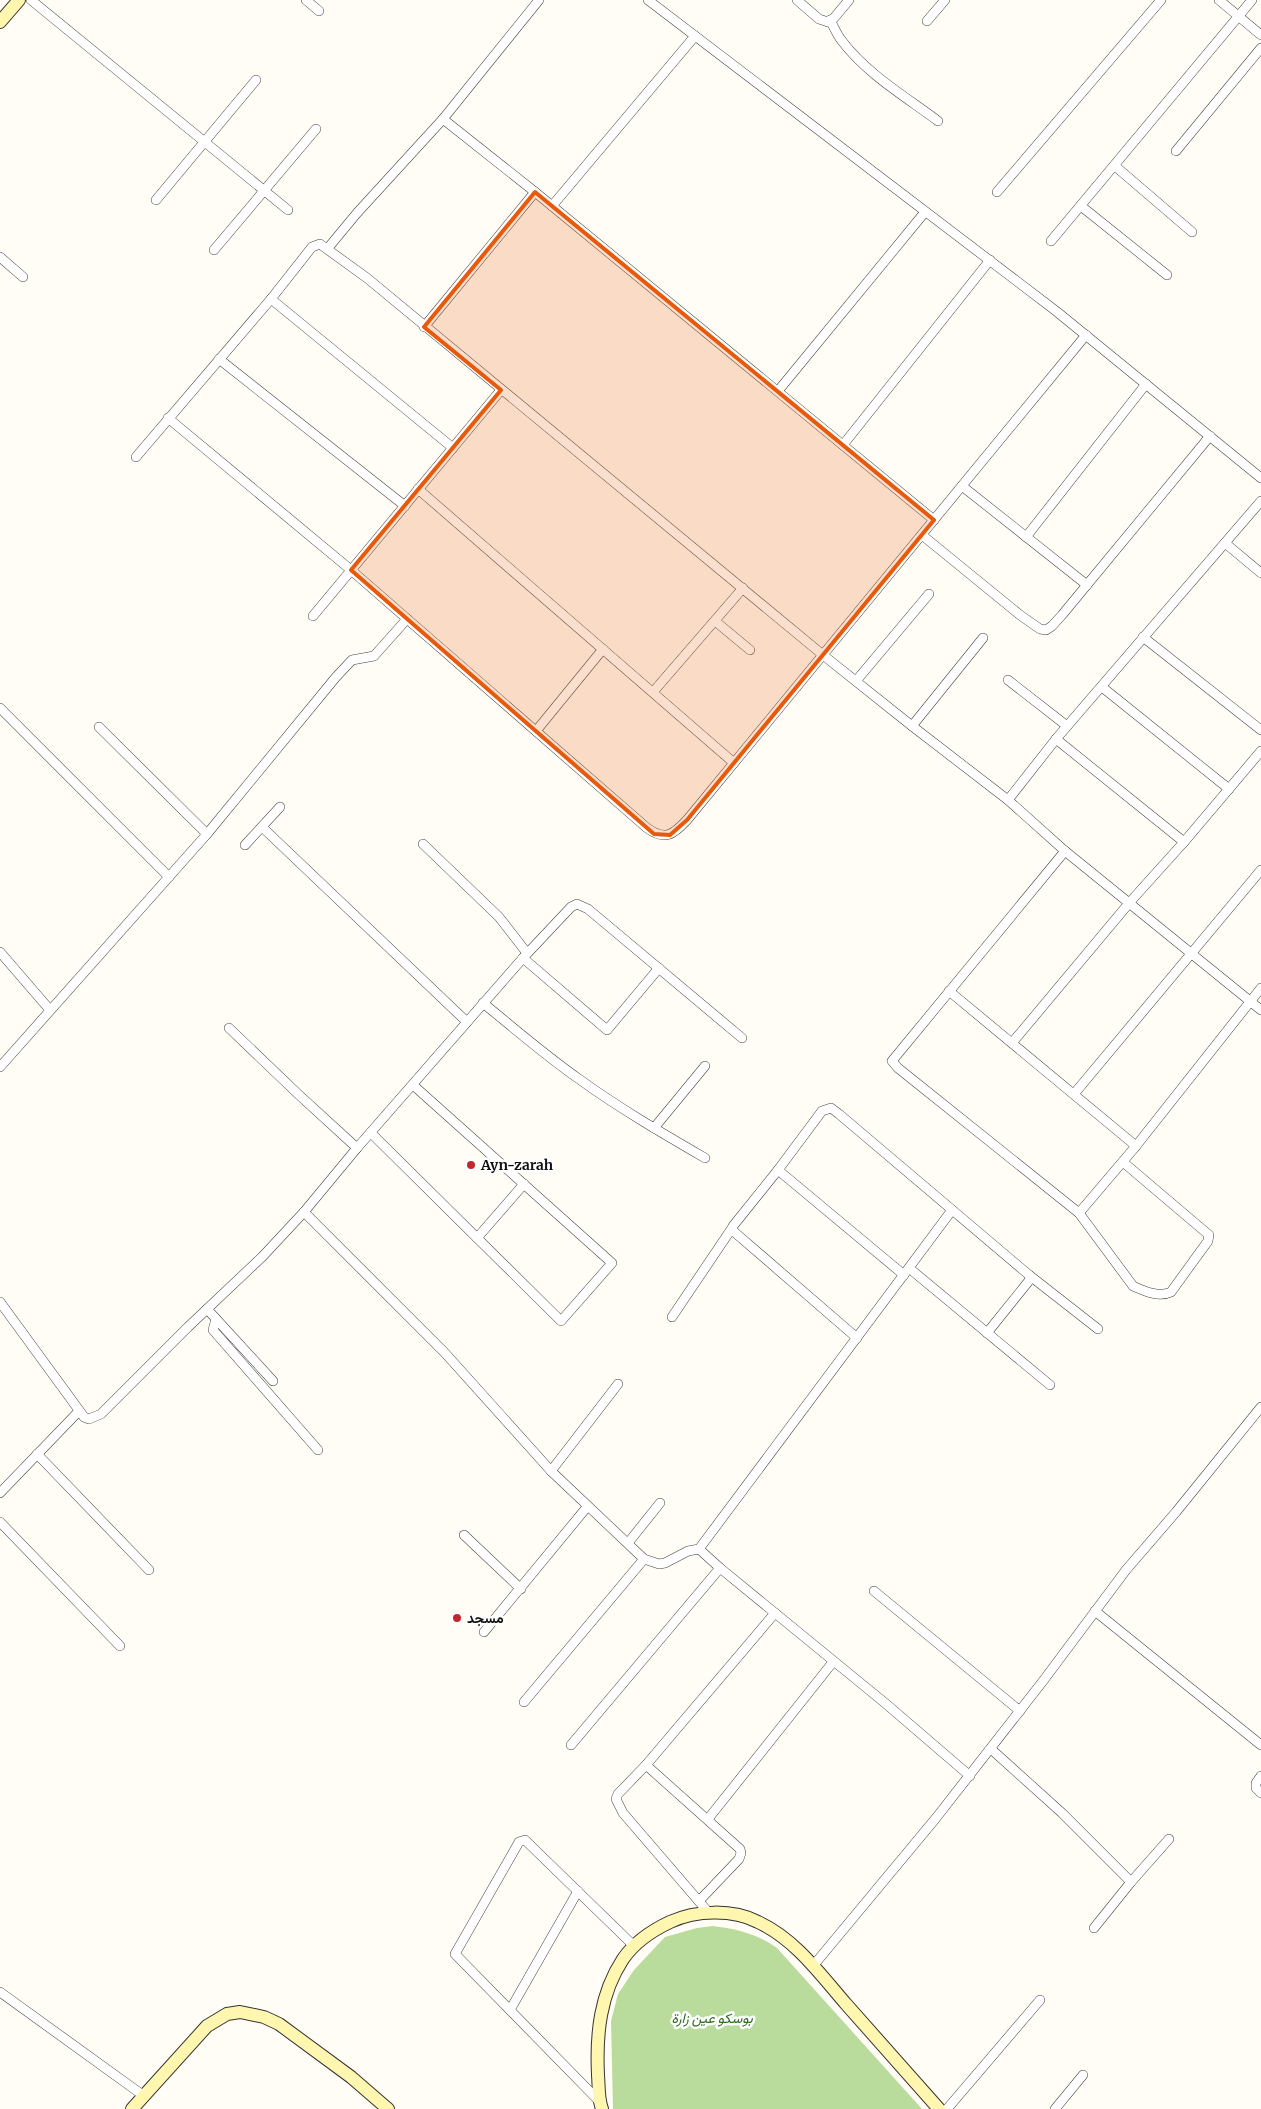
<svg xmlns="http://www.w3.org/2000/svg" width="1261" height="2109" font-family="Merriweather,Vazirmatn,serif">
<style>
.forest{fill:#b9dc9c}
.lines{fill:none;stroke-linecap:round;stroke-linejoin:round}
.minor-casing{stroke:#444;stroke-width:10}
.secondary-casing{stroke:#333;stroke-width:14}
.minor{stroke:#fff;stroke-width:9}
.secondary{stroke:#fff6b0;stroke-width:12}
.marked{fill:#e8590c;fill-opacity:0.2;stroke:#e8590c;stroke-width:4;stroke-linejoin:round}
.poi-dot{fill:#c4262e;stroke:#fff;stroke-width:2}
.labels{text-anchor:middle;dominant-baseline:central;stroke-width:5;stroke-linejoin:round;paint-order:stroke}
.poi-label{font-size:14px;font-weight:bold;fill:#111;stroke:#fff;text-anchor:start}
.park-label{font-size:14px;font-style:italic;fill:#2f6b1f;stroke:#fff}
</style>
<rect width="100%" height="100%" fill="#fffdf5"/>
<!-- forest -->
<path class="forest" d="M713 1926C737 1929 757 1934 777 1948L922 2109H613L611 2021 618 1994 634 1970 665 1937 697 1928Z"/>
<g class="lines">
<!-- minor casing -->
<g class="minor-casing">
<g id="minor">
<polyline points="31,0 288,210"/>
<polyline points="306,0 319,11"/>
<polyline points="648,0 1056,311 1261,478"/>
<polyline points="797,0 819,19 828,22 834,18 849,0"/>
<polyline points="1219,0 1261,35"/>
<path d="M830 20C834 27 837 35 842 41 867 74 906 97 938 121"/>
<polyline points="927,21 945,0"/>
<polyline points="443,119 535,192 934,520"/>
<polyline points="1176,151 1261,48"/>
<polyline points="1115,166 1192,232"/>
<polyline points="997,192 1161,0"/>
<polyline points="156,200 256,80"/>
<polyline points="552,206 695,36"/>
<polyline points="1081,206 1167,275"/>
<polyline points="1051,241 1252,0"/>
<polyline points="328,248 357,213 443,119 539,0"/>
<polyline points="214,250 316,129"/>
<polyline points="0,257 23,277"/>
<polyline points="271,299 453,448"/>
<polyline points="424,327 535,192"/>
<polyline points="219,359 405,506"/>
<polyline points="778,391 925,212"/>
<path d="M168 418 351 570 647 828C665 841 673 835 687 820L1086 335"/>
<polyline points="843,445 990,260"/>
<polyline points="136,457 271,299 312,247 320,244 367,278 823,655 912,726 1008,800 1065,851 1261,1010"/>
<polyline points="962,486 1087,585"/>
<polyline points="418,489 734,763"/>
<polyline points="922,535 1020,615 1040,629 1046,630 1052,626 1062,615 1210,436"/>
<polyline points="1026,537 1146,384"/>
<polyline points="1225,543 1261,573"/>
<polyline points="313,616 501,390"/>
<polyline points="715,621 750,650"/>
<polyline points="1143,637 1261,730"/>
<polyline points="1008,680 1067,726"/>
<polyline points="856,681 929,594"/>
<polyline points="1102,687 1229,789"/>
<polyline points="653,692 743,588"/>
<polyline points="0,708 169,877"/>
<polyline points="912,726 983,638"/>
<polyline points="536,731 603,649"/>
<polyline points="1056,739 1184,842"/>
<polyline points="1008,800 1056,739 1261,501"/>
<polyline points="262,827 467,1022"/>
<polyline points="207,834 336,677 352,660 374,656 407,619"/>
<polyline points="423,844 499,917 527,953"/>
<polyline points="245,845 280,807"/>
<polyline points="1065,851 892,1061 898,1068 1079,1213 1136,1146 1261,988"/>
<polyline points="0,952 50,1010"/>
<polyline points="523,958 607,1030 659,968"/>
<polyline points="949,991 1136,1146"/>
<path d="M483 1003C515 1029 546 1056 579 1079 619 1108 662 1133 705 1158"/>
<polyline points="229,1028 298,1094 357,1148"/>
<polyline points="1012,1043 1130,902 1184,842 1261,751"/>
<polyline points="0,1067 207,834 99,727"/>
<polyline points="1074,1094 1261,870"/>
<polyline points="654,1128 705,1066"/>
<polyline points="371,1133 561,1321 612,1263 413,1085"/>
<polyline points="778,1170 733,1226 732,1230 857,1338"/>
<polyline points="304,1212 445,1353 551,1471 644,1559 659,1564 665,1563 688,1551 699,1549 952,1210"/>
<path d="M1079 1213 1133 1286C1144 1291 1159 1298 1171 1292L1208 1241 1209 1235 1123 1162"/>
<polyline points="477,1238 524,1184"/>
<polyline points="909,1268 1050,1385"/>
<polyline points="904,1275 778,1170 822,1111 831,1108 839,1114 1029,1275 1098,1329"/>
<polyline points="0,1302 84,1417 89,1419 101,1414 188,1327 263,1256 304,1212 357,1148 523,958 571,907 577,904 588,909 742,1038"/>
<polyline points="207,1309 273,1381"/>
<polyline points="672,1317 732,1228"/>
<polyline points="216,1319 213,1330 318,1450"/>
<polyline points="987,1333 1028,1282 1030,1279 1029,1275"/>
<polyline points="37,1454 149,1570"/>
<polyline points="551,1471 618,1384"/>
<polyline points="0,1493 79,1411"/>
<polyline points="0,1522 120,1646"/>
<polyline points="464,1535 521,1589"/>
<polyline points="628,1543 660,1503"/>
<polyline points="699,1549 720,1568 885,1703 970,1776"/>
<polyline points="874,1591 1020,1711"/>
<polyline points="1095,1611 1261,1745"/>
<polyline points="484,1632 587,1507"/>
<polyline points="524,1702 644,1559"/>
<polyline points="571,1745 720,1568"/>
<polyline points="991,1749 1062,1813 1131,1882"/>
<polyline points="646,1765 740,1849 741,1853 739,1859 699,1901"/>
<polyline points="1261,1776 1256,1783 1256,1788 1261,1793"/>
<polyline points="708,1819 833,1662"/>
<polyline points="709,1913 623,1813 616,1799 618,1794 646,1765 775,1613"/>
<polyline points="1094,1928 1131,1882 1169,1839"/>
<polyline points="813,1966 936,1818 1043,1681 1126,1570 1176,1512 1261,1407"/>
<polyline points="0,1992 144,2096"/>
<polyline points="510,2010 578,1891"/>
<polyline points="600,2102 455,1954 519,1842 525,1840 635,1947"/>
<polyline points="947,2109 1040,2000"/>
<polyline points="1055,2109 1083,2075"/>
</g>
</g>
<!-- secondary casing -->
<g class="secondary-casing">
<g id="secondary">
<polyline points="0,22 19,0"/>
<polyline points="132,2109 207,2026 227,2014 240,2012 264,2017 279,2024 351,2077 388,2109"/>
<path d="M602 2109C598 2098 599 2087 598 2075 596 2034 600 1994 623 1959 634 1943 653 1930 670 1922 696 1910 733 1909 758 1922 795 1939 820 1974 846 2004 877 2039 908 2074 939 2109"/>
</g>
</g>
<!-- minor -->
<use href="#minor" class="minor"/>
<!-- secondary -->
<use href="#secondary" class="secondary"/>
</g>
<!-- marked area -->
<path class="marked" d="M535 192 934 520 687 820 670 835 654 834 351 570 501 390 424 327Z"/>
<!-- markers -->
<g class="poi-dot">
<circle cx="471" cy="1165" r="5"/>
<circle cx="457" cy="1618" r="5"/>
</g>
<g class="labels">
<!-- poi labels -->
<g class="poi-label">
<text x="481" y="1165">Ayn-zarah</text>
<text x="467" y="1618">مسجد</text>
</g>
<!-- park labels -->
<g class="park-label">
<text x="712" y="2018">بوسكو عين زارة</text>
</g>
</g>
</svg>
